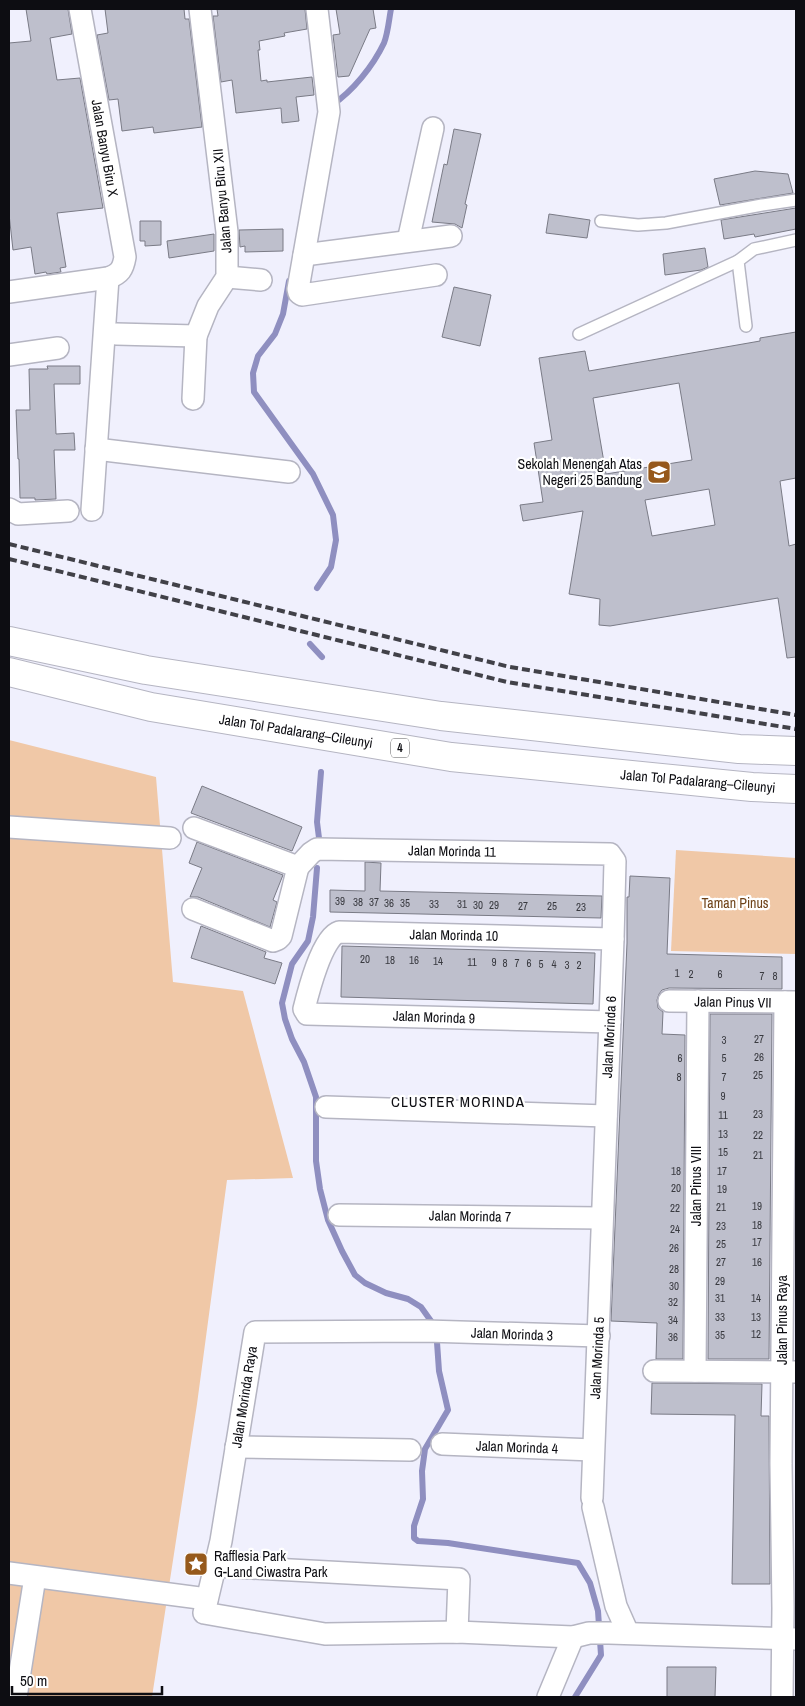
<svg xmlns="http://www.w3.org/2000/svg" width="805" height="1706" font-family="'Archivo Narrow',sans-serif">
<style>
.green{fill:#f0c8a7}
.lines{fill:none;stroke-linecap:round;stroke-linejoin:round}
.stream{stroke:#8f8fc0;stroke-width:6}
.building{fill:#bebfcc;stroke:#7a7b86;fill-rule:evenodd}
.service-casing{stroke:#b5b5c2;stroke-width:14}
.minor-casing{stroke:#b5b5c2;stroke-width:24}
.motorway-casing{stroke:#b5b5c2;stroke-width:30}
.service{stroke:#fff;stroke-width:11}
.minor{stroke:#fff;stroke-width:21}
.motorway{stroke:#fff;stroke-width:28}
.rail{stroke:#414148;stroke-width:4;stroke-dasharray:8 4;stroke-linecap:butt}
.labels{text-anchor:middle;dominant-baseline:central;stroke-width:4.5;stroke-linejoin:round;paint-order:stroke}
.number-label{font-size:11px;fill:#393a40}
.shield{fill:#fff;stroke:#565659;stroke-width:1}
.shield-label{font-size:12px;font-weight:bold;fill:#0d0d12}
.street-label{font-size:14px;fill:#0d0d12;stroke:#fff}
.poi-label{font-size:14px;fill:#0d0d12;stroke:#fff;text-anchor:end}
.park-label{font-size:14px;fill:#6f4319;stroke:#fff}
.neighbourhood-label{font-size:15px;letter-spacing:1px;fill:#0d0d12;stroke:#fff}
</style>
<rect width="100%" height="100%" fill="#f0f0fd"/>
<!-- green -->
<g class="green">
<polygon points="9,740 156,777 173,982 243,991 293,1178 227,1180 197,1404 152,1697 9,1697"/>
<polygon points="676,850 796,858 796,954 671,951"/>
</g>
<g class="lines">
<!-- stream -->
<g class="stream">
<path d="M332 105C353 91 373 66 384 43 388 33 389 19 391 9"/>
<polyline points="289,281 283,314 275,334 258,356 253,373 254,392 313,474 333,515 336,540 331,567 317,588"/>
<polyline points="310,644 322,657"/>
<polyline points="319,838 317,822 321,772"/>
<polyline points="317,868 313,917 308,941 292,964 282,1003 285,1019 292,1039 304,1062 316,1097 316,1161 320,1189 328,1220 342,1251 355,1275 365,1283 386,1293 408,1299 421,1307 436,1328 439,1371 448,1410 425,1449 422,1471 423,1499 414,1526 414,1538 418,1541 448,1543 578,1563 590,1583 598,1611 601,1655 575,1697"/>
</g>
</g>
<!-- building -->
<g class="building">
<polygon points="26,9 68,9 72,34 50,38 57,80 80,78 103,208 57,213 66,267 60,268 61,272 47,274 46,272 35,274 31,247 13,250 9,214 9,43 31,41"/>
<polygon points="105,9 184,9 185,19 189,19 202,127 154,133 153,127 122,131 118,99 109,100 97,35 108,33"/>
<polygon points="217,9 305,9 307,29 284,33 285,36 259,41 260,50 258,50 261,81 267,80 267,82 312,77 314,95 296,97 299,121 282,123 281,108 236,113 232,80 221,82 213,16 218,16"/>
<polygon points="336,9 373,9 376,28 370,29 349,76 338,77 333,35 340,34"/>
<polygon points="454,129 481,134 465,204 467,205 462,228 455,224 432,222 444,164 447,165"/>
<polygon points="755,171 788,174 793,193 720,205 714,179"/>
<polygon points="796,208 796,229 755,237 754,234 724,239 721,220"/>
<polygon points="549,214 590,220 587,238 546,233"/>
<polygon points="140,221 161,221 161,245 145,246 145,241 140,241"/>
<polygon points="283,229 283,251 245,252 245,246 240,247 239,230"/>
<polygon points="214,234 214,251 169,258 167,241"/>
<polygon points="705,248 708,267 701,270 665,275 663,254"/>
<polygon points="454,287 491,295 480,346 442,337"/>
<path d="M796 332V478L780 481 789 546 796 544V657L787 658 778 598 610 626 599 625 600 599 569 594 583 511 523 521 520 505 543 502 534 443 552 440 539 358 585 351 589 371 760 341V338ZM679 383 692 460 606 474 593 398ZM709 489 715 525 652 536 645 500Z"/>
<polygon points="47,366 80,366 80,384 54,384 56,434 74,433 75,450 54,450 56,499 35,500 35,498 20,498 19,459 18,459 16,410 30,410 29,369 48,369"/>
<polygon points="202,786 302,827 292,851 191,813"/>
<polygon points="197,842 283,875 273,900 277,902 270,927 198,897 190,897 202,868 189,863"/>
<polygon points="365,862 381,863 380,891 602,896 601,918 330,912 330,890 365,891"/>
<polygon points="630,876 670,878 667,954 782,957 782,989 669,988 662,990 659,994 657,1000 658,1008 663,1012 662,1034 685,1035 683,1359 656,1359 657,1323 611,1321 627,943 627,897 629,897"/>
<polygon points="201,926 266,952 264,958 282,963 275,984 191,958"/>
<polygon points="342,946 595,953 593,1004 341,997"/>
<polygon points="710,1014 772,1014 769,1359 708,1359"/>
<polygon points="652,1383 762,1384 761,1416 769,1416 770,1584 732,1584 735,1415 651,1414"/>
<polygon points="667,1667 716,1667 715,1697 667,1697"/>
</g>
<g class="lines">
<!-- service casing -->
<g class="service-casing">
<g id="service">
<polyline points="601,221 638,225 666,223 762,205 796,200"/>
<polyline points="746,326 738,261 754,249 796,240"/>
<polyline points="579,334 738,261"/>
</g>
</g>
<!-- minor casing -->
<g class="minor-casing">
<g id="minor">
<polyline points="317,9 329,112 298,289 299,293 302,295 436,275"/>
<polyline points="408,241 433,128"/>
<polyline points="304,255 451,236"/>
<polyline points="227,277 261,280"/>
<path d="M9 292 108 278C120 274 123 269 125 257L80 9"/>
<polyline points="116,334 196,336 208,306 227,277 227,232 200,9"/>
<polyline points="9,355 58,348"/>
<polyline points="193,399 196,336"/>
<polyline points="96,449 289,472"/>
<polyline points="9,509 18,514 68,511"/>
<polyline points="92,510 108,278"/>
<polyline points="9,827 170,838"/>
<polyline points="298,867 311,853 317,849 610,854 615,861 613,939 592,1498"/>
<polyline points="193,909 273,941 278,939 281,936 298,867 194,828"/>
<polyline points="669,1001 796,1002"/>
<path d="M610 1022 307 1014 304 1009C308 993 322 937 339 932L613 939"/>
<polyline points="326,1107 606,1116"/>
<polyline points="339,1215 602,1218"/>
<polyline points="599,1336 426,1331 255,1332 221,1541 204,1613 325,1634 457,1632 573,1637 589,1633 609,1633 796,1639"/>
<polyline points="654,1371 796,1372"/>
<polyline points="695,1371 698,1001"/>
<polyline points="442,1444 593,1450"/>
<polyline points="236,1447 410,1450"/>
<polyline points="593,1507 616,1606 628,1633"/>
<polyline points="215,1566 459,1579 457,1632"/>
<polyline points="9,1573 207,1599"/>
<polyline points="16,1697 35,1577"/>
<polyline points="548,1697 573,1637"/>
<polyline points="782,1697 783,1608 781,1464 785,1002"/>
</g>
</g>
<!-- motorway casing -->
<g class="motorway-casing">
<g id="motorway">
<polyline points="9,641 146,670 441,716 739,749 796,751"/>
<polyline points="9,672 151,707 451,757 752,787 796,789"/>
</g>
</g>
<!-- service -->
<use href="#service" class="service"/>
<!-- minor -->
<use href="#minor" class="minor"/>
<!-- motorway -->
<use href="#motorway" class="motorway"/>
<!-- rail -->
<g class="rail">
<polyline points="9,544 510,667 796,715"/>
<polyline points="9,559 507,682 796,729"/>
</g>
</g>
<!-- icons -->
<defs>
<g id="school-square" transform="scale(1.25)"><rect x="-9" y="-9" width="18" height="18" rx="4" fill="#96591b" stroke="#fff"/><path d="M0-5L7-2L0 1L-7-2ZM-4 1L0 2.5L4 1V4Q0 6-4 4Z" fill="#fff"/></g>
<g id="sight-square" transform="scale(1.25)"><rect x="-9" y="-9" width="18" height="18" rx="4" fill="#96591b" stroke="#fff"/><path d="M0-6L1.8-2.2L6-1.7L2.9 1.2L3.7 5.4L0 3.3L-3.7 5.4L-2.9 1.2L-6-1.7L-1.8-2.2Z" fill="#fff"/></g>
</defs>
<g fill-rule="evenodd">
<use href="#school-square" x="659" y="472"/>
<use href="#sight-square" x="196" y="1564"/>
</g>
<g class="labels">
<!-- number labels -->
<g class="number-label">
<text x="340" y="901">39</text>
<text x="358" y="902">38</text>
<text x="374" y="902">37</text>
<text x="389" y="903">36</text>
<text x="405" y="903">35</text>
<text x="434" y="904">33</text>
<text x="462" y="904">31</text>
<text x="478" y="905">30</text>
<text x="494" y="905">29</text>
<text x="523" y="906">27</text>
<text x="552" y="906">25</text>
<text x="581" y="907">23</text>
<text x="365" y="959">20</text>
<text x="390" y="960">18</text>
<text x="414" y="960">16</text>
<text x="438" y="961">14</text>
<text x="472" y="962">11</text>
<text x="494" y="962">9</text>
<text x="505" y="963">8</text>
<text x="517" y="963">7</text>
<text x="529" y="963">6</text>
<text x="541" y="964">5</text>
<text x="554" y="964">4</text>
<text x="567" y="965">3</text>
<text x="579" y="965">2</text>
<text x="677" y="973">1</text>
<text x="691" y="974">2</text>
<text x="720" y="974">6</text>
<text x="762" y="976">7</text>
<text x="775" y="976">8</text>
<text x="759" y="1039">27</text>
<text x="724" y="1040">3</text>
<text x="759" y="1057">26</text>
<text x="680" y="1058">6</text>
<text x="724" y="1058">5</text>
<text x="758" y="1075">25</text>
<text x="679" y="1077">8</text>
<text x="724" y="1077">7</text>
<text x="723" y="1096">9</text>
<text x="758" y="1114">23</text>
<text x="723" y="1115">11</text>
<text x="723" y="1134">13</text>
<text x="758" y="1135">22</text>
<text x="723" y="1152">15</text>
<text x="758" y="1155">21</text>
<text x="676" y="1171">18</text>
<text x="722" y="1171">17</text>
<text x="676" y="1188">20</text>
<text x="722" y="1189">19</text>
<text x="757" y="1206">19</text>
<text x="721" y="1207">21</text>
<text x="675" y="1208">22</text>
<text x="757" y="1225">18</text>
<text x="721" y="1226">23</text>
<text x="675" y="1229">24</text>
<text x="757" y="1242">17</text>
<text x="721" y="1244">25</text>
<text x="674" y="1248">26</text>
<text x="721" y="1262">27</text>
<text x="757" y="1262">16</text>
<text x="674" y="1269">28</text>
<text x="720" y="1281">29</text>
<text x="674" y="1286">30</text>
<text x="720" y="1298">31</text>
<text x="756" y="1298">14</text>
<text x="673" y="1302">32</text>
<text x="720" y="1317">33</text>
<text x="756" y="1317">13</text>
<text x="673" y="1320">34</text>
<text x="756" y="1334">12</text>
<text x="720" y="1335">35</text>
<text x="673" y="1337">36</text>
</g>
<!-- shield labels -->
<rect class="shield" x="391" y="738.5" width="18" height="19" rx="4"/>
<g class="shield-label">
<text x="400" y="748">4</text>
</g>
<!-- street labels -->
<g class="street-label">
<text transform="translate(105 148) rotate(80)">Jalan Banyu Biru X</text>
<text transform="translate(222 201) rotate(-95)">Jalan Banyu Biru XII</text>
<text transform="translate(296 731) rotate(9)">Jalan Tol Padalarang–Cileunyi</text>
<text transform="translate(698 781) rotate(5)">Jalan Tol Padalarang–Cileunyi</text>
<text transform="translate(452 851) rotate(1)">Jalan Morinda 11</text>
<text transform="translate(454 935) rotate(1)">Jalan Morinda 10</text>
<text transform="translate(733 1002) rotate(1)">Jalan Pinus VII</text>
<text transform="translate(434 1017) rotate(2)">Jalan Morinda 9</text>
<text transform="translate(609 1037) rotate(-87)">Jalan Morinda 6</text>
<text transform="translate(696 1186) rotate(-90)">Jalan Pinus VIII</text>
<text transform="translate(470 1216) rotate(1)">Jalan Morinda 7</text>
<text transform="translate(782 1320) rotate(-90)">Jalan Pinus Raya</text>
<text transform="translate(512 1334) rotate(2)">Jalan Morinda 3</text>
<text transform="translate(597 1358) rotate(-87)">Jalan Morinda 5</text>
<text transform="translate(244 1397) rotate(-81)">Jalan Morinda Raya</text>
<text transform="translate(517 1447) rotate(2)">Jalan Morinda 4</text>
</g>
<!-- poi labels -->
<g class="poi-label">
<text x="642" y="464">Sekolah Menengah Atas<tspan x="642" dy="16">Negeri 25 Bandung</tspan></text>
<text x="214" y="1556" text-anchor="start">Rafflesia Park<tspan x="214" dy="16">G-Land Ciwastra Park</tspan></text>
</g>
<!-- park labels -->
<g class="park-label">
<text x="735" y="903">Taman Pinus</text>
</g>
<!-- neighbourhood labels -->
<g class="neighbourhood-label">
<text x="458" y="1101">CLUSTER MORINDA</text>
</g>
</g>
<!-- border -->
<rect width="805" height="1706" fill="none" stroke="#0d0d12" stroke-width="20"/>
<!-- scale -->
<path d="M12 1686v8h150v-8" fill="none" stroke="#0d0d12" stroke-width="2.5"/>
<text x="20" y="1686" font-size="15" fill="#0d0d12" stroke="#ffffff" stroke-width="4" paint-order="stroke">50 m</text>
</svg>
